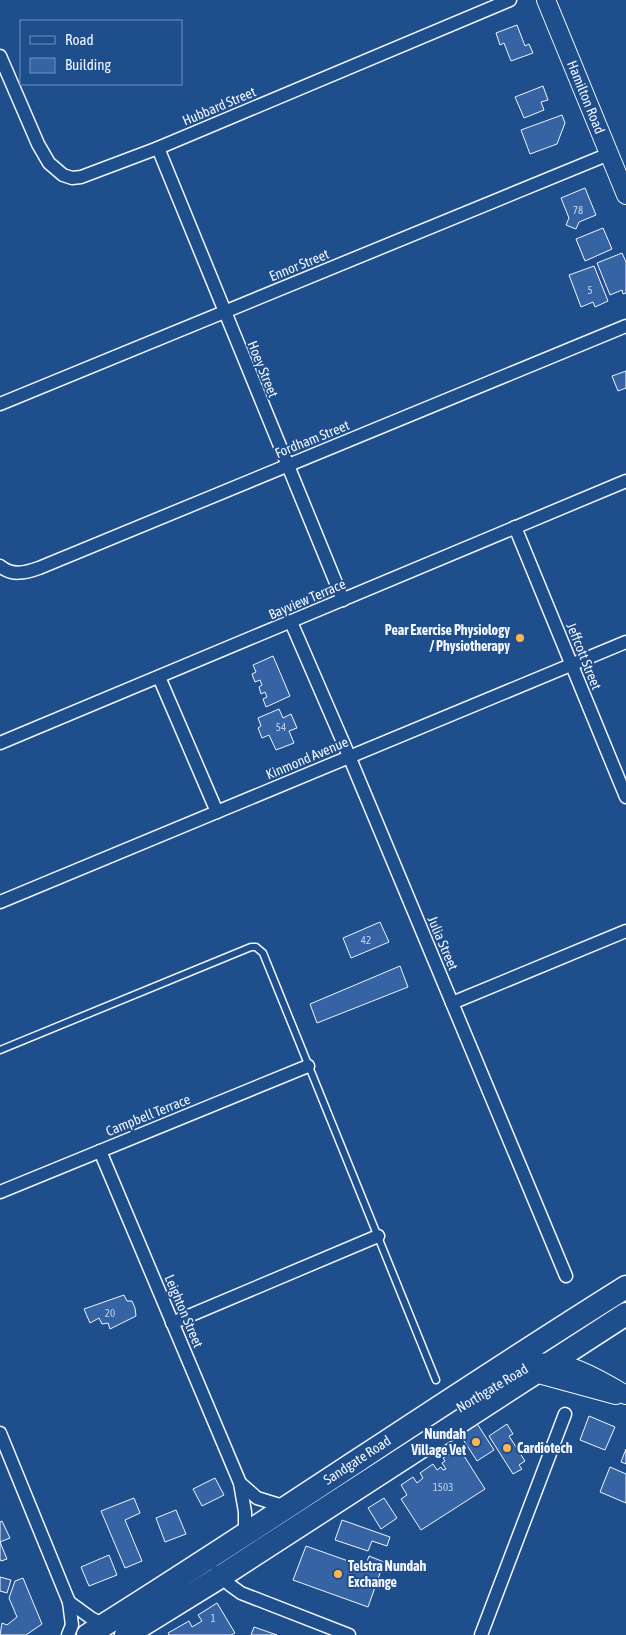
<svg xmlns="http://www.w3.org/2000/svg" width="626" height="1635" font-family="'Asap Condensed',sans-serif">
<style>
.building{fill:#3563a3;stroke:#f2f6ff}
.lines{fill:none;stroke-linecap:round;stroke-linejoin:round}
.lane-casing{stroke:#f2f6ff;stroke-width:9}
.street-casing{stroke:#f2f6ff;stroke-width:15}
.secondary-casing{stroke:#f2f6ff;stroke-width:20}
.highway-casing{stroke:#f2f6ff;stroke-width:25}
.lane{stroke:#1f4e8c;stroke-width:6}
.street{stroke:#1f4e8c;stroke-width:12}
.secondary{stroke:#1f4e8c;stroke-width:18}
.highway{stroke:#1f4e8c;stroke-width:22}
.poi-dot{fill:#ffb74d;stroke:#1f4e8c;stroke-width:2}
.labels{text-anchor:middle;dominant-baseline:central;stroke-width:4;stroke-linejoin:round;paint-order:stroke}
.number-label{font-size:11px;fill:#c3d1e8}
.street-label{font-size:14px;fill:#f2f6ff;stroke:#1f4e8c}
.poi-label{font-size:14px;font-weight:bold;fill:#f2f6ff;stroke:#1f4e8c;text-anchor:end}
</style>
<rect width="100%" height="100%" fill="#1f4e8c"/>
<!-- building -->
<g class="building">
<polygon points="517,25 525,46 529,44 533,53 511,61 504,43 500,45 496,33"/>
<polygon points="543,86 548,100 541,102 544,110 524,118 515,97"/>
<polygon points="562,115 565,123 557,144 530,154 521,130"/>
<polygon points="585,188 596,215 579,222 576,229 566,225 569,218 561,198"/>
<polygon points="603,228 612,249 585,261 576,239"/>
<polygon points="622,253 626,262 626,293 623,294 622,290 610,295 597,263"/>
<polygon points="594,266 608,301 595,307 593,302 581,307 569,275"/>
<polygon points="626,371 626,388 618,391 612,376"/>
<polygon points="273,656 290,696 266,707 263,699 267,697 265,692 261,694 259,687 262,685 260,680 255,682 252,674 256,672 253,665"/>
<polygon points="279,709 283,718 291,714 297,728 289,731 294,743 276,750 269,735 262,738 258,728 261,726 258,718"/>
<polygon points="380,922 389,942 351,958 343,938"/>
<polygon points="400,966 408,987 317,1023 310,1004"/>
<polygon points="124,1295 127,1301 132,1301 135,1308 136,1316 110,1329 108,1323 102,1324 99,1318 90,1323 84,1309"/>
<polygon points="589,1416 615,1427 605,1450 580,1440"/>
<polygon points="476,1422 494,1450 477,1461 459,1433"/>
<polygon points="507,1424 513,1434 509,1436 525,1461 519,1465 522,1469 513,1474 489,1436"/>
<polygon points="459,1448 485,1489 421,1530 401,1499 407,1495 401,1485 413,1477 417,1483 423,1478 420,1473 433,1464 437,1470 441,1467 443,1470 446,1469 442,1463 445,1461 443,1458"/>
<polygon points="626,1449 626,1464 621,1462"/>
<polygon points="610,1467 626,1474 626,1503 600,1492"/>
<polygon points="215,1478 224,1495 202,1506 193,1489"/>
<polygon points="134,1498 140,1513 125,1520 142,1561 125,1568 101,1511"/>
<polygon points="384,1498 397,1518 381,1529 368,1508"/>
<polygon points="176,1510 186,1534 165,1542 156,1518"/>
<polygon points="342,1520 390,1537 387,1546 372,1541 368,1551 335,1540"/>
<polygon points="2,1521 10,1538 0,1542 7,1559 1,1561 0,1559 0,1522"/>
<polygon points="306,1546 365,1567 369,1556 384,1562 368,1607 293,1580"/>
<polygon points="109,1555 117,1575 89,1586 81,1567"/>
<polygon points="0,1577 11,1580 7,1593 0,1591"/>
<polygon points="23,1578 42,1624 26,1635 0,1635 2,1623 7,1625 17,1617 9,1598 15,1581"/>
<polygon points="217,1603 235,1633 231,1635 169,1635 168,1633 189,1621 192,1627 202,1621 198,1615"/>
<polygon points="254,1627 277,1635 251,1635"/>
</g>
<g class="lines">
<!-- lane casing -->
<g class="lane-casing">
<polyline id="lane" points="0,1050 251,947 256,947 263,953 436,1380"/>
</g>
<!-- street casing -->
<g class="street-casing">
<g id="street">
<polyline points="0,56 38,144 49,163 63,175 72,178 81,177 158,148 510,0"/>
<polyline points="158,148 343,600"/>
<polyline points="0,404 609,154"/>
<polyline points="515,527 626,797"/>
<path d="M0 566C12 576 25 573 39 568L626 326"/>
<polyline points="291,622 349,756 566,1276"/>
<polyline points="159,677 217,812"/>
<polyline points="0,743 626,481"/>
<polyline points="0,902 626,642"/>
<polyline points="452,1003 626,931"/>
<polyline points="100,1151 240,1483 245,1512 245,1534"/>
<polyline points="0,1192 308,1066"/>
<polyline points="172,1323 378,1236"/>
<polyline points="0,1433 69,1602 72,1625 68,1635"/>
<polyline points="240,1483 257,1498 286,1507"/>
<polyline points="217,1572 230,1585 241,1593 349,1635"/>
<polyline points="69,1602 91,1618 104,1625"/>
<polyline points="481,1635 565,1414"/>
</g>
</g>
<!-- secondary casing -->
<g class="secondary-casing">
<g id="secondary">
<polyline points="546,0 626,195"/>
<polyline points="535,1373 616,1395"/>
<path d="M469 1400 522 1367C556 1352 597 1378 626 1395"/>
</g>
</g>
<!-- highway casing -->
<g class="highway-casing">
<g id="highway">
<path d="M88 1635C269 1522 445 1400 626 1287"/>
<polyline points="126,1635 220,1577 626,1314"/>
</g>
</g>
<!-- lane -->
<use href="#lane" class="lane"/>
<!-- street -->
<use href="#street" class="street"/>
<!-- secondary -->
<use href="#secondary" class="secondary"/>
<!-- highway -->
<use href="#highway" class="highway"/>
</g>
<!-- markers -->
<g class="poi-dot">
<circle cx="520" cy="638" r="5"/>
<circle cx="476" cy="1442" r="5"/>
<circle cx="507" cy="1448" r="5"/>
<circle cx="338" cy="1574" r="5"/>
</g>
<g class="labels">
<!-- number labels -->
<g class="number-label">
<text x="578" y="210">78</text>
<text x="590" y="290">5</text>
<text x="281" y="727">54</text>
<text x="366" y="940">42</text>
<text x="110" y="1313">20</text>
<text x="443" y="1487">1503</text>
<text x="213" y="1618">1</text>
</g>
<!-- street labels -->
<g class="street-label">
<text transform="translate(586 97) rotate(68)">Hamilton Road</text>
<text transform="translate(219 106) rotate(-23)">Hubbard Street</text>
<text transform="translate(299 265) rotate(-22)">Ennor Street</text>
<text transform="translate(263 369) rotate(68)">Hoey Street</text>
<text transform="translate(312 439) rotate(-22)">Fordham Street</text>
<text transform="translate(307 599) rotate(-23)">Bayview Terrace</text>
<text transform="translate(584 656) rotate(68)">Jeffcott Street</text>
<text transform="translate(307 758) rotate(-23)">Kinmond Avenue</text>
<text transform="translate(443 943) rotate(67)">Julia Street</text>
<text transform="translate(148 1115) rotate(-22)">Campbell Terrace</text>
<text transform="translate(184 1311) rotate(67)">Leighton Street</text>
<text transform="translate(492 1388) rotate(-31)">Northgate Road</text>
<text transform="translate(357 1460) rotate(-33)">Sandgate Road</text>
</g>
<!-- poi labels -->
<g class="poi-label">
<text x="510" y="630">Pear Exercise Physiology<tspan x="510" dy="16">/ Physiotherapy</tspan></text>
<text x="466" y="1434">Nundah<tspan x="466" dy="16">Village Vet</tspan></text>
<text x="517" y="1448" text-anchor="start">Cardiotech</text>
<text x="348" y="1566" text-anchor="start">Telstra Nundah<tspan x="348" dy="16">Exchange</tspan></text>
</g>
</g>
<!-- legend -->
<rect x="20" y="20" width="162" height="65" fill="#1f4e8c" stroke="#7391ba"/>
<rect x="30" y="36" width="25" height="8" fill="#1f4e8c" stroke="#7391ba"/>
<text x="65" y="45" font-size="15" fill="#f2f6ff">Road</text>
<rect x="30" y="58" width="25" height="15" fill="#3563a3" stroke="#7391ba"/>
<text x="65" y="70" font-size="15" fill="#f2f6ff">Building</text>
</svg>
